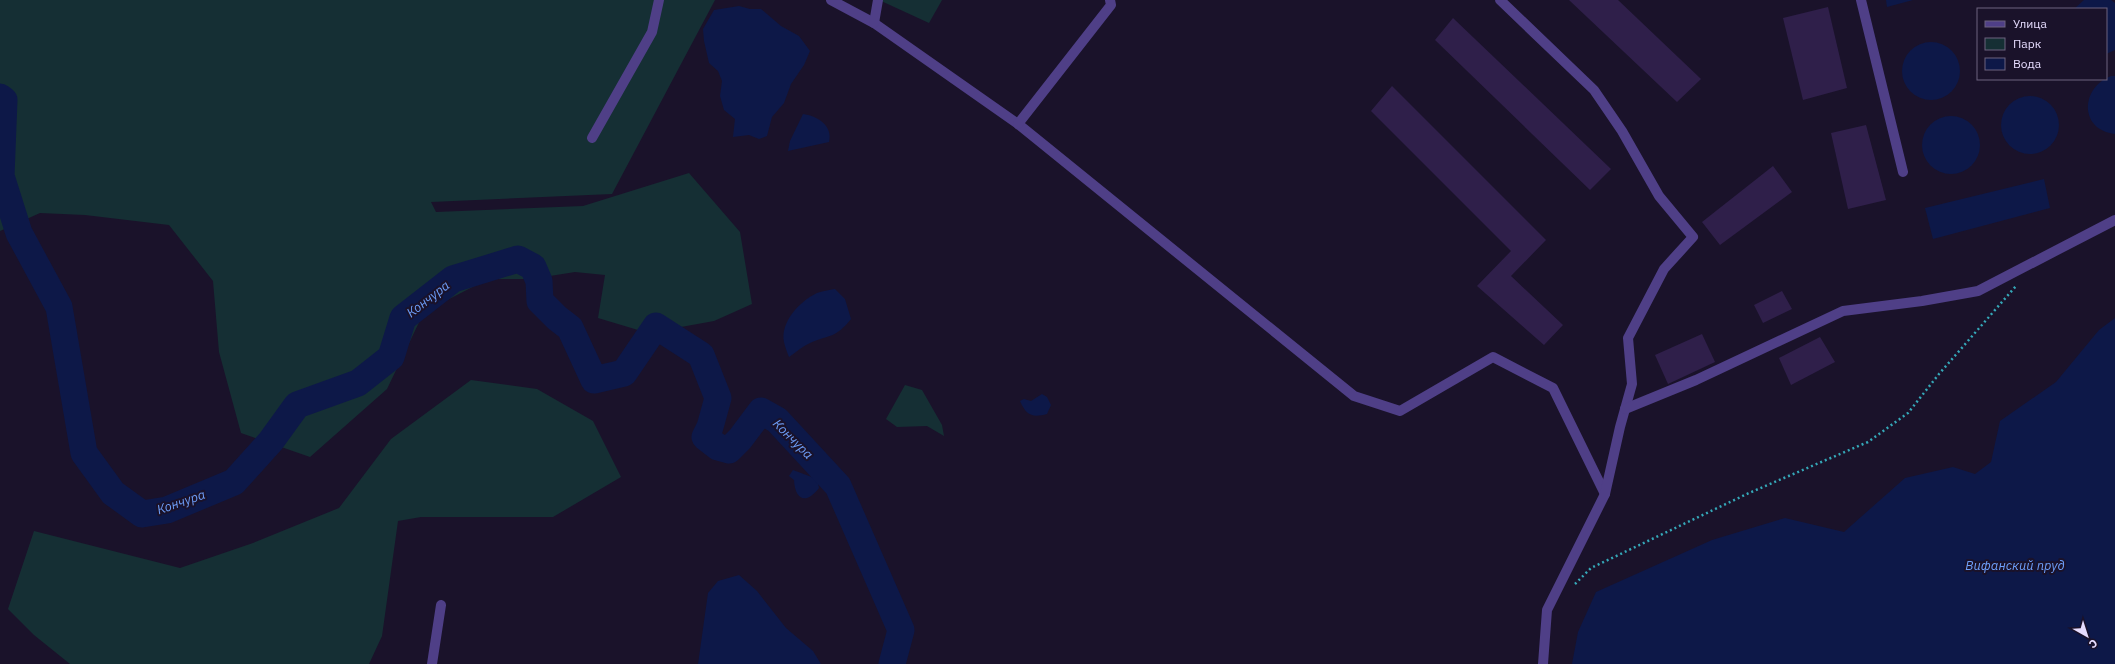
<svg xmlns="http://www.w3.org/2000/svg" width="2115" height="664" font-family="'IBM Plex Sans',sans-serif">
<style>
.green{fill:#152f34}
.water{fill:#0d1848}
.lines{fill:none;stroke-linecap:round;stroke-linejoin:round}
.river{stroke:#0d1848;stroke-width:27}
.building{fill:#2f1f4a}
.path{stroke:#35a8b8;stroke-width:2.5;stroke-dasharray:2 3;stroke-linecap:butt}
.minor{stroke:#4f3f87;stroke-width:10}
.labels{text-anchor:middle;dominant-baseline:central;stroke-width:4;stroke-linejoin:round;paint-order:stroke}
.water-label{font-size:13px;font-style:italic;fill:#6e9ffa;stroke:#1a122a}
</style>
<rect width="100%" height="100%" fill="#1a122a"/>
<!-- green -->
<g class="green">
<polygon points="0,0 715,0 612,194 431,202 436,212 583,206 689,173 740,232 752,304 714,321 648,333 598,318 605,275 575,272 531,279 488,279 424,312 387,389 310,457 241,433 219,352 213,281 169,225 85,215 40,213 0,231"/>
<polygon points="879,0 942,0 929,23"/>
<polygon points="471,380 537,389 593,421 621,477 553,517 421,517 398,521 382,636 369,664 70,664 34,635 8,609 34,531 180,568 253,543 339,508 391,439"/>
<polygon points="905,385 922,390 942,425 944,436 927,426 897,427 886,419"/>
</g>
<!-- water -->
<g class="water">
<polygon points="1886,0 1913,0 1887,7"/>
<polygon points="2084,0 2111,0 2115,3 2115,50 2106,54 2106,9 2074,9"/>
<polygon points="739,6 750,9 761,9 781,26 799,36 810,51 804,65 791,84 784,103 772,117 767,136 759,139 749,135 733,137 735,119 724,110 720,96 722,81 718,71 709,63 704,41 703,29 714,10"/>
<circle cx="1931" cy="71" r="29"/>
<path d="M2111 76H2115V134C2079 130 2080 88 2111 76Z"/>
<circle cx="2030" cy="125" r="29"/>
<path d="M803 114C817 116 833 125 829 142L788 151 790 141Z"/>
<circle cx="1951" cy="145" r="29"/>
<polygon points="2044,179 2050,208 1933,239 1925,208"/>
<path d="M835 289 845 299 851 319C835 339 830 334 810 343 803 346 796 352 789 357 787 352 785 347 784 342 780 322 800 301 817 293 822 291 829 290 835 289Z"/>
<polygon points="2115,318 2115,664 1572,664 1578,632 1596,592 1712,540 1785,518 1844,532 1905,478 1953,467 1975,474 1991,462 2000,421 2056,382 2099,330"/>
<path d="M1042 394 1047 397 1051 405 1047 414C1032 418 1026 415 1020 401L1024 399 1031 401Z"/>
<path d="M793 470 817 479 819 488C806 505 795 500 794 480L789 476Z"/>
<polygon points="739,575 757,591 786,628 813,651 821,664 698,664 708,593 718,581"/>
</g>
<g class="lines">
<!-- river -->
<polyline class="river" points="0,97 4,100 1,176 19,233 59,307 84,453 113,493 142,514 167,510 234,482 271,441 297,405 358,383 391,357 403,318 453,279 518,259 533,267 539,281 540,301 557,318 570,328 594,380 624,373 656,326 701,355 718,398 710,427 705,437 718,447 729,450 740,439 761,411 777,420 838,486 901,630 892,664"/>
</g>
<!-- building -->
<g class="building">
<polygon points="1569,0 1618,0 1701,79 1677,102"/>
<polygon points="1828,7 1847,88 1803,100 1783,18"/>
<polygon points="1453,18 1611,169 1590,190 1435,40"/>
<polygon points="1392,86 1546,240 1511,276 1563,325 1544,345 1477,286 1511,251 1371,111"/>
<polygon points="1866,125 1886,200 1848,209 1831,133"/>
<polygon points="1773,166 1792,192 1720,245 1702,222"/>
<polygon points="1782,291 1792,309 1763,323 1754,305"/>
<polygon points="1702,334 1715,362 1668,384 1655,355"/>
<polygon points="1820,337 1835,362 1791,385 1779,358"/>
</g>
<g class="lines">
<!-- path -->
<polyline class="path" points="1575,584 1591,568 1749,493 1868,442 1908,413 1939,374 2016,286"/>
<!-- minor -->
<g class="minor">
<polyline points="831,0 874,23 1018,124 1354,396 1400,411 1493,357 1553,388 1605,494"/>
<polyline points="1500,0 1594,90 1622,131 1659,196 1693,237 1664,269 1628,338 1632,384 1620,427 1605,494 1547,610 1543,664"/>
<polyline points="1861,0 1903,172"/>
<polyline points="874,23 878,0"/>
<polyline points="1018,124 1111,5 1110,0"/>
<polyline points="592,138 652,32 659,0"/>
<polyline points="1625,409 1696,380 1843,311 1922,301 1978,291 2115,220"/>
<polyline points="432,664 441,605"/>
</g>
</g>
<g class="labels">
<!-- water labels -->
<g class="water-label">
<text transform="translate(428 299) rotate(-38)">Кончура</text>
<text transform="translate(793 439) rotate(45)">Кончура</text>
<text transform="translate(181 502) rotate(-19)">Кончура</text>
<text x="2015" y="565">Вифанский пруд</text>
</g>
</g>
<!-- legend -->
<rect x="1977" y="8" width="130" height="72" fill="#1a122a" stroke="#6c637f"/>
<rect x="1985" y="21" width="20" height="6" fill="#4f3f87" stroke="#6c637f"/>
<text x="2013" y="28" font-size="12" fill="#e6dcfe">Улица</text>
<rect x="1985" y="38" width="20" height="12" fill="#152f34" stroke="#6c637f"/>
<text x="2013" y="48" font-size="12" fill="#e6dcfe">Парк</text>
<rect x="1985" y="58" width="20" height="12" fill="#0d1848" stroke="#6c637f"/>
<text x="2013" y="68" font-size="12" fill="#e6dcfe">Вода</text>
<!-- north arrow -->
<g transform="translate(2087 636) rotate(141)" stroke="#1a122a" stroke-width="3" paint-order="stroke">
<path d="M0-3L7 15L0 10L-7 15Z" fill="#e6dcfe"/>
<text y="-6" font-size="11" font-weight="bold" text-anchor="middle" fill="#e6dcfe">С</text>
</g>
</svg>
